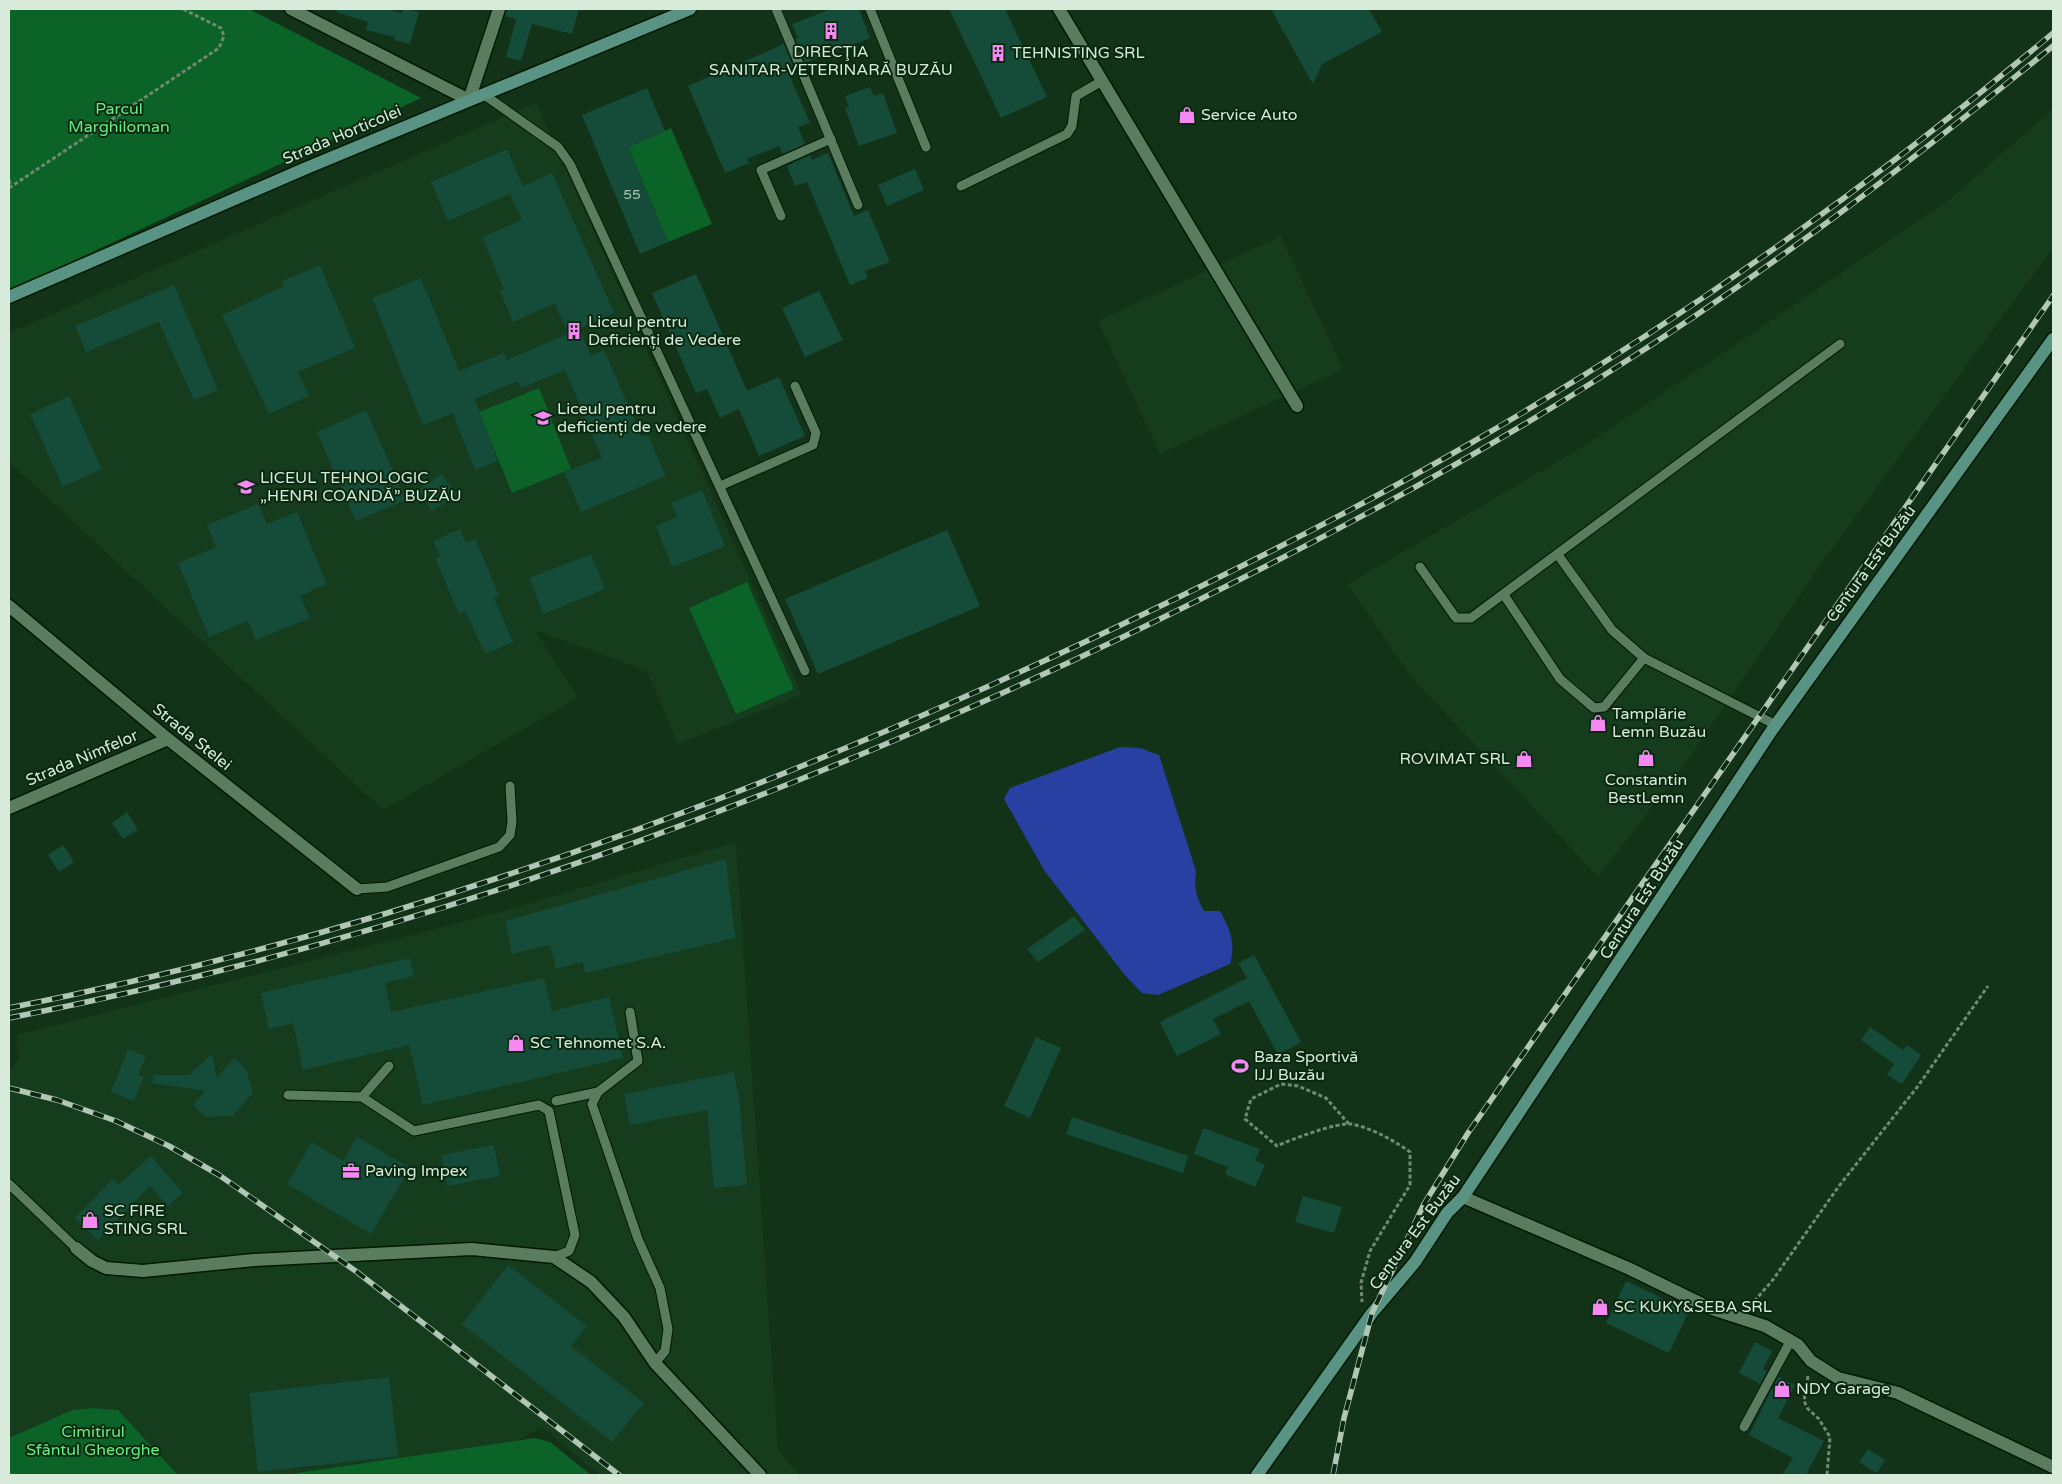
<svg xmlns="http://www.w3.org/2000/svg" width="2062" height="1484" font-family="'Varela Round',sans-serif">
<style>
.built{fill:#153c1d}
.green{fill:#0b6327}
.water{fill:#2840a1}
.building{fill:#154b39}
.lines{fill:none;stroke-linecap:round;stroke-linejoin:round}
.service-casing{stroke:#001a03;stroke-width:11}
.minor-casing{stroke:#001a03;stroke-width:15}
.secondary-casing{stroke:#001a03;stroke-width:15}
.path{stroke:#708a74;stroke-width:3;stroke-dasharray:4 2.5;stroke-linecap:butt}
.service{stroke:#5b7d5f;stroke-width:9}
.minor{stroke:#5b7d5f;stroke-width:12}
.secondary{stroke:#589383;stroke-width:12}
.rail-casing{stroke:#b1c6b4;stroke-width:5.5}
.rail{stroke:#08280f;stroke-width:4;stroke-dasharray:11;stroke-linecap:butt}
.labels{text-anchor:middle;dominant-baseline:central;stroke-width:4;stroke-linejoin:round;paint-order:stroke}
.number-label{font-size:14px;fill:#a7c3b2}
.poi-label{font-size:16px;fill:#d8ebda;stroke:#08280f;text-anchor:start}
.park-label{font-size:16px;fill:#66ee83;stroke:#08280f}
.street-label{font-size:16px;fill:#d8ebda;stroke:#08280f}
</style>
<rect width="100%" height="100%" fill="#133319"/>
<!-- built -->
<g class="built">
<polygon points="536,103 802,695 678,744 647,671 535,630 578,698 383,810 9,462 9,333"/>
<polygon points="2053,109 2053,248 1825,558 1685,764 1598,877 1409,674 1348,584 1577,450 1824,285 1951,198"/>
<polygon points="1281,236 1343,369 1160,454 1098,321"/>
<polygon points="736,842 778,1450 799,1475 600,1475 542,1427 517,1441 283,1475 178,1475 118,1410 92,1408 72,1410 9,1438 9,1072 19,1059 17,1035 490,915"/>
</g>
<!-- green -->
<g class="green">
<polygon points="9,9 249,9 421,98 9,291"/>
<polygon points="671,128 712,224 668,242 628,147"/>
<polygon points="539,388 571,469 512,493 479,412"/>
<polygon points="747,582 794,689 736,714 689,608"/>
<polygon points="92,1408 118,1410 178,1475 9,1475 9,1438 72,1410"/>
<polygon points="535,1438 550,1442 591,1475 283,1475"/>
</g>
<!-- water -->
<path class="water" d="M1120 747 1140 748 1159 755 1196 871C1194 887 1196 897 1204 911H1220C1230 929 1236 943 1230 964L1158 995 1142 993 1124 974 1044 870 1004 799 1010 788Z"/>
<!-- building -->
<g class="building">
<polygon points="337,9 385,9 402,13 403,9 406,9 419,12 410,44 394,40 395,37 366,30 368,22 336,12"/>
<polygon points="507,9 579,9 572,34 532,24 521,61 506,57 516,19 505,16"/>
<polygon points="831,9 859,9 870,38 805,63 795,39 798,38 792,24"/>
<polygon points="949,9 1005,9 1047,97 1001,118"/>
<polygon points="1271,9 1369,9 1382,32 1322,64 1313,84"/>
<polygon points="784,44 793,67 787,70 810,123 798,127 805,144 782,154 779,146 747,159 749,163 725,173 688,86"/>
<polygon points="870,87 874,96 883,93 897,133 859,146 845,108 849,107 845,96"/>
<polygon points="647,88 665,131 628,147 668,242 640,254 582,115"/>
<polygon points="507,149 523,186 552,173 614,313 568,333 555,303 513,322 500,291 504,289 482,237 522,220 510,194 448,221 431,182"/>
<polygon points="828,153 854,216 868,210 890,262 865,271 868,278 850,285 807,182 795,186 787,166 810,155 812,160"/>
<polygon points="915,169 924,190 887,206 878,185"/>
<polygon points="320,265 355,348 298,372 309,396 269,414 222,315 284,286 282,281"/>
<polygon points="696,274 747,391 779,377 805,436 759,456 739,409 720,418 707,389 696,393 652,293"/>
<polygon points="421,278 459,371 504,353 507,360 579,329 591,356 604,350 642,437 648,435 666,476 581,512 564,472 602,458 565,370 521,388 518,381 475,399 498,461 475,470 453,413 423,425 372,298"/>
<polygon points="174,285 218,390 194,400 159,322 86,352 75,326"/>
<polygon points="819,291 843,340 805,357 782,308"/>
<polygon points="69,396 102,469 63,487 30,414"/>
<polygon points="366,410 406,500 356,521 317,432"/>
<polygon points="442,474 456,495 432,511 418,490"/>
<polygon points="702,490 725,546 672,567 656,526 677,517 671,503"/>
<polygon points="258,504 267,524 297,512 327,584 300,596 310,618 256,640 248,621 209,637 178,563 216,547 207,525"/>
<polygon points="460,529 466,543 475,539 499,595 494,598 513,642 485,654 465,611 459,614 435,558 440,556 433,541"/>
<polygon points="947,530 980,606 818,674 785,599"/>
<polygon points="591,554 605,589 543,614 529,578"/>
<polygon points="127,812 138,830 123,839 112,823"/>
<polygon points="63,845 74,862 59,872 48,855"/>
<polygon points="726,859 735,938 585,973 583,962 556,969 550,945 512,954 505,921"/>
<polygon points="1074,916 1085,930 1038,962 1027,949"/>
<polygon points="1254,955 1301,1042 1278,1055 1249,1001 1213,1019 1221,1034 1177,1056 1160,1022 1247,978 1238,963"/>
<polygon points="410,958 414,976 385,983 391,1012 544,978 552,1011 609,997 623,1058 423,1105 409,1045 303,1070 293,1023 269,1029 261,993"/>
<polygon points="1870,1027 1903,1050 1907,1045 1921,1055 1902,1084 1887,1075 1894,1064 1861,1040"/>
<polygon points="1036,1037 1061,1048 1030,1118 1004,1106"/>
<polygon points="128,1049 146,1056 138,1075 144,1077 134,1101 111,1092"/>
<polygon points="212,1054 217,1078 234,1058 246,1069 253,1092 233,1116 206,1117 193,1105 205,1091 152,1083 153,1075 189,1075"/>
<polygon points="734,1072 739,1098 747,1185 714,1188 707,1110 630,1125 624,1094"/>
<polygon points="1072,1117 1188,1156 1183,1173 1066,1134"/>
<polygon points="1203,1128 1260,1149 1255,1160 1265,1165 1255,1187 1225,1174 1228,1167 1194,1154"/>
<polygon points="357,1137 410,1168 371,1234 287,1184 312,1142 343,1161"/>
<polygon points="494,1145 500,1176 447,1186 441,1155"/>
<polygon points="151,1156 183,1193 168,1206 150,1186 98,1240 75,1218 113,1179 118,1185"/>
<polygon points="1303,1196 1342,1207 1334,1233 1295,1222"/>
<polygon points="508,1265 587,1326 571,1346 644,1403 612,1442 462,1324"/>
<polygon points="1626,1281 1689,1311 1669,1353 1606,1323"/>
<polygon points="1755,1342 1772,1351 1763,1369 1767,1371 1760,1384 1739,1373"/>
<polygon points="389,1377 398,1456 258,1472 249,1393"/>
<polygon points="1778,1377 1795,1385 1778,1418 1824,1441 1806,1475 1782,1475 1793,1458 1749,1435"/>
<polygon points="1868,1449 1885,1460 1877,1473 1859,1462"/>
</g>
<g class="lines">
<!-- service casing -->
<g class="service-casing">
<g id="service">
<polyline points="776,9 858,205"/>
<polyline points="870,9 926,147"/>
<polyline points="483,94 558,147 570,164 805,671"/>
<polyline points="961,186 1067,134 1072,126 1076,96 1102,81"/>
<polyline points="781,216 761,170 831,139"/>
<polyline points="720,486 813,445 816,433 795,386"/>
<polyline points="1558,555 1612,630 1644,658 1776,725"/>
<polyline points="1420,567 1456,618 1471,618 1840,344"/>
<polyline points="1504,595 1560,679 1594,708 1604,707 1644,658"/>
<polyline points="357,889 387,887 499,847 510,835 512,822 510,786"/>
<polyline points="598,1092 592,1104 638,1239 660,1288 668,1329 665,1351 655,1363"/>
<polyline points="288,1095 362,1097 414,1131 539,1105 549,1111 575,1235 569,1251 554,1257"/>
<polyline points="362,1097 389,1066"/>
<polyline points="556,1101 598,1092 638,1061 630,1012"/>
<polyline points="9,1184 76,1248"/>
<polyline points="1744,1427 1791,1340"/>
</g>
</g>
<!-- minor casing -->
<g class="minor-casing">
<g id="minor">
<polyline points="291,9 469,100 499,9"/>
<polyline points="1059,9 1297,406"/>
<polyline points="9,606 168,739 357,889"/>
<polyline points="9,808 168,739"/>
<polyline points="1463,1197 1630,1269 1712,1309 1765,1326 1798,1345 1811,1361 1838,1378 1898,1393 2053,1467"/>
<polyline points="76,1248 92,1261 106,1268 143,1271 254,1260 472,1249 554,1257 591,1282 624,1317 655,1363 760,1475"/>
</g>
</g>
<!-- secondary casing -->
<g class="secondary-casing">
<g id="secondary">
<polyline points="9,297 304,169 690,9"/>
<polyline points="1257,1475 1372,1313 1415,1262 1447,1213 1463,1197 1772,730 2053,339"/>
</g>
</g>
<!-- path -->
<g class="path">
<polyline points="9,180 11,187"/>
<polyline points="9,188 219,48 224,36 221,28 183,9"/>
<path d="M1349 1124 1326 1098 1298 1086 1281 1084 1251 1099 1245 1119 1277 1146C1290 1140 1337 1122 1351 1124 1372 1128 1393 1140 1410 1152V1185L1370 1251 1361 1283 1362 1302"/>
<polyline points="1750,1306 1772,1281 1839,1186 1918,1086 1988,986"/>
<polyline points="1808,1376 1804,1401 1808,1409 1819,1419 1830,1437 1827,1475"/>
</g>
<!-- service -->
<use href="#service" class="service"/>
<!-- minor -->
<use href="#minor" class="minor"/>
<!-- secondary -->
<use href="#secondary" class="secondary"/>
<!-- rail casing -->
<g class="rail-casing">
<g id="rail">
<path d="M9 1008C347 941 675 827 989 686 1153 612 1315 533 1471 443 1677 324 1871 186 2053 33"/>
<path d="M9 1018C396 943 770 806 1125 636 1291 556 1454 471 1609 372 1765 274 1911 162 2053 46"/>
<polyline points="9,1088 57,1100 116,1121 169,1146 219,1175 357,1272 619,1475"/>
<polyline points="1333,1475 1344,1418 1372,1313 1424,1204 1468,1133 2053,296"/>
</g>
</g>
<!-- rail -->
<use href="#rail" class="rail"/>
</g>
<!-- icons -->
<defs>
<g id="building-bare" transform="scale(1.35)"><path d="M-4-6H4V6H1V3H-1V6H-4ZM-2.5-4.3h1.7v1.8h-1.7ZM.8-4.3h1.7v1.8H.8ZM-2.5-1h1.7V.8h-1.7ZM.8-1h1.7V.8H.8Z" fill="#f389f1" stroke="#08280f" stroke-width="2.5" paint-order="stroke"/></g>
<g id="shop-bare" transform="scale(1.35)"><path d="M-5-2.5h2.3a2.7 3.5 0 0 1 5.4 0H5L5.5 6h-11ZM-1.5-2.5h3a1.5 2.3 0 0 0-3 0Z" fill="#f389f1" stroke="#08280f" stroke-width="2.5" paint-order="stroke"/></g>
<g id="school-bare" transform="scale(1.35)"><path d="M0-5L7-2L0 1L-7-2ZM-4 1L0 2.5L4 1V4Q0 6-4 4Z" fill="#f389f1" stroke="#08280f" stroke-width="2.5" paint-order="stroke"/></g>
<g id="stadium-bare" transform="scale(1.35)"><path d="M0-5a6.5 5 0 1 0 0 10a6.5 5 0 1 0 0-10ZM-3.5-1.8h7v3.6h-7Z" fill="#f389f1" stroke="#08280f" stroke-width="2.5" paint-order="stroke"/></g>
<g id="office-bare" transform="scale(1.35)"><path d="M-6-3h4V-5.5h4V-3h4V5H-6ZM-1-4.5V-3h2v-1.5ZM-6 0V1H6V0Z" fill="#f389f1" stroke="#08280f" stroke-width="2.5" paint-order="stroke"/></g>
</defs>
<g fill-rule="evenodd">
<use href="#building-bare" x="831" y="31"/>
<use href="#building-bare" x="998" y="53"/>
<use href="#shop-bare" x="1187" y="115"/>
<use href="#building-bare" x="574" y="331"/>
<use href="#school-bare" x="543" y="418"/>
<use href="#school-bare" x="246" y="487"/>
<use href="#shop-bare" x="1598" y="723"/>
<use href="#shop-bare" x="1646" y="758"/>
<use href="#shop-bare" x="1524" y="759"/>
<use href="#shop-bare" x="516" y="1043"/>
<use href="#stadium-bare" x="1240" y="1066"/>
<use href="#office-bare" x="351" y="1171"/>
<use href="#shop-bare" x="90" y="1220"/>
<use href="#shop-bare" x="1600" y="1307"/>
<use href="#shop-bare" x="1782" y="1389"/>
</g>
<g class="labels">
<!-- number labels -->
<g class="number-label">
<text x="632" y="194">55</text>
</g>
<!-- poi labels -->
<g class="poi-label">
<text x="831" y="52" text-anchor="middle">DIRECŢIA<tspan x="831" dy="18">SANITAR-VETERINARĂ BUZĂU</tspan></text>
<text x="1012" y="53">TEHNISTING SRL</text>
<text x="1201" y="115">Service Auto</text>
<text x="588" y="322">Liceul pentru<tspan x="588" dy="18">Deficienți de Vedere</tspan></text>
<text x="557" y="409">Liceul pentru<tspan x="557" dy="18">deficienți de vedere</tspan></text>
<text x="260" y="478">LICEUL TEHNOLOGIC<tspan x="260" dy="18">„HENRI COANDĂ” BUZĂU</tspan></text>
<text x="1612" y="714">Tamplărie<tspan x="1612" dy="18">Lemn Buzău</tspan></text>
<text x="1510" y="759" text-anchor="end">ROVIMAT SRL</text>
<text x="1646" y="780" text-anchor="middle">Constantin<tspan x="1646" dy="18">BestLemn</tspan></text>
<text x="530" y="1043">SC Tehnomet S.A.</text>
<text x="1254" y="1057">Baza Sportivă<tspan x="1254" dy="18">IJJ Buzău</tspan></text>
<text x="365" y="1171">Paving Impex</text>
<text x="104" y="1211">SC FIRE<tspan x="104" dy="18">STING SRL</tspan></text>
<text x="1614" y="1307">SC KUKY&amp;SEBA SRL</text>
<text x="1796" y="1389">NDY Garage</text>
</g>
<!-- park labels -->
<g class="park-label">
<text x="119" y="109">Parcul<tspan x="119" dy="18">Marghiloman</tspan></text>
<text x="93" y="1432">Cimitirul<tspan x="93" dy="18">Sfântul Gheorghe</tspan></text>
</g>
<!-- street labels -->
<g class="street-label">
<text transform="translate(342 135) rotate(-23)">Strada Horticolei</text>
<text transform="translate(1871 564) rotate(-54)">Centura Est Buzău</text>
<text transform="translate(192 737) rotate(39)">Strada Stelei</text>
<text transform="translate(82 758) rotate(-23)">Strada Nimfelor</text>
<text transform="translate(1642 899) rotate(-57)">Centura Est Buzău</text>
<text transform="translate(1415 1232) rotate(-53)">Centura Est Buzău</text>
</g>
</g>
<!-- border -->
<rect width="2062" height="1484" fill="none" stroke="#d8ebda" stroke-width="20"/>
</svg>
